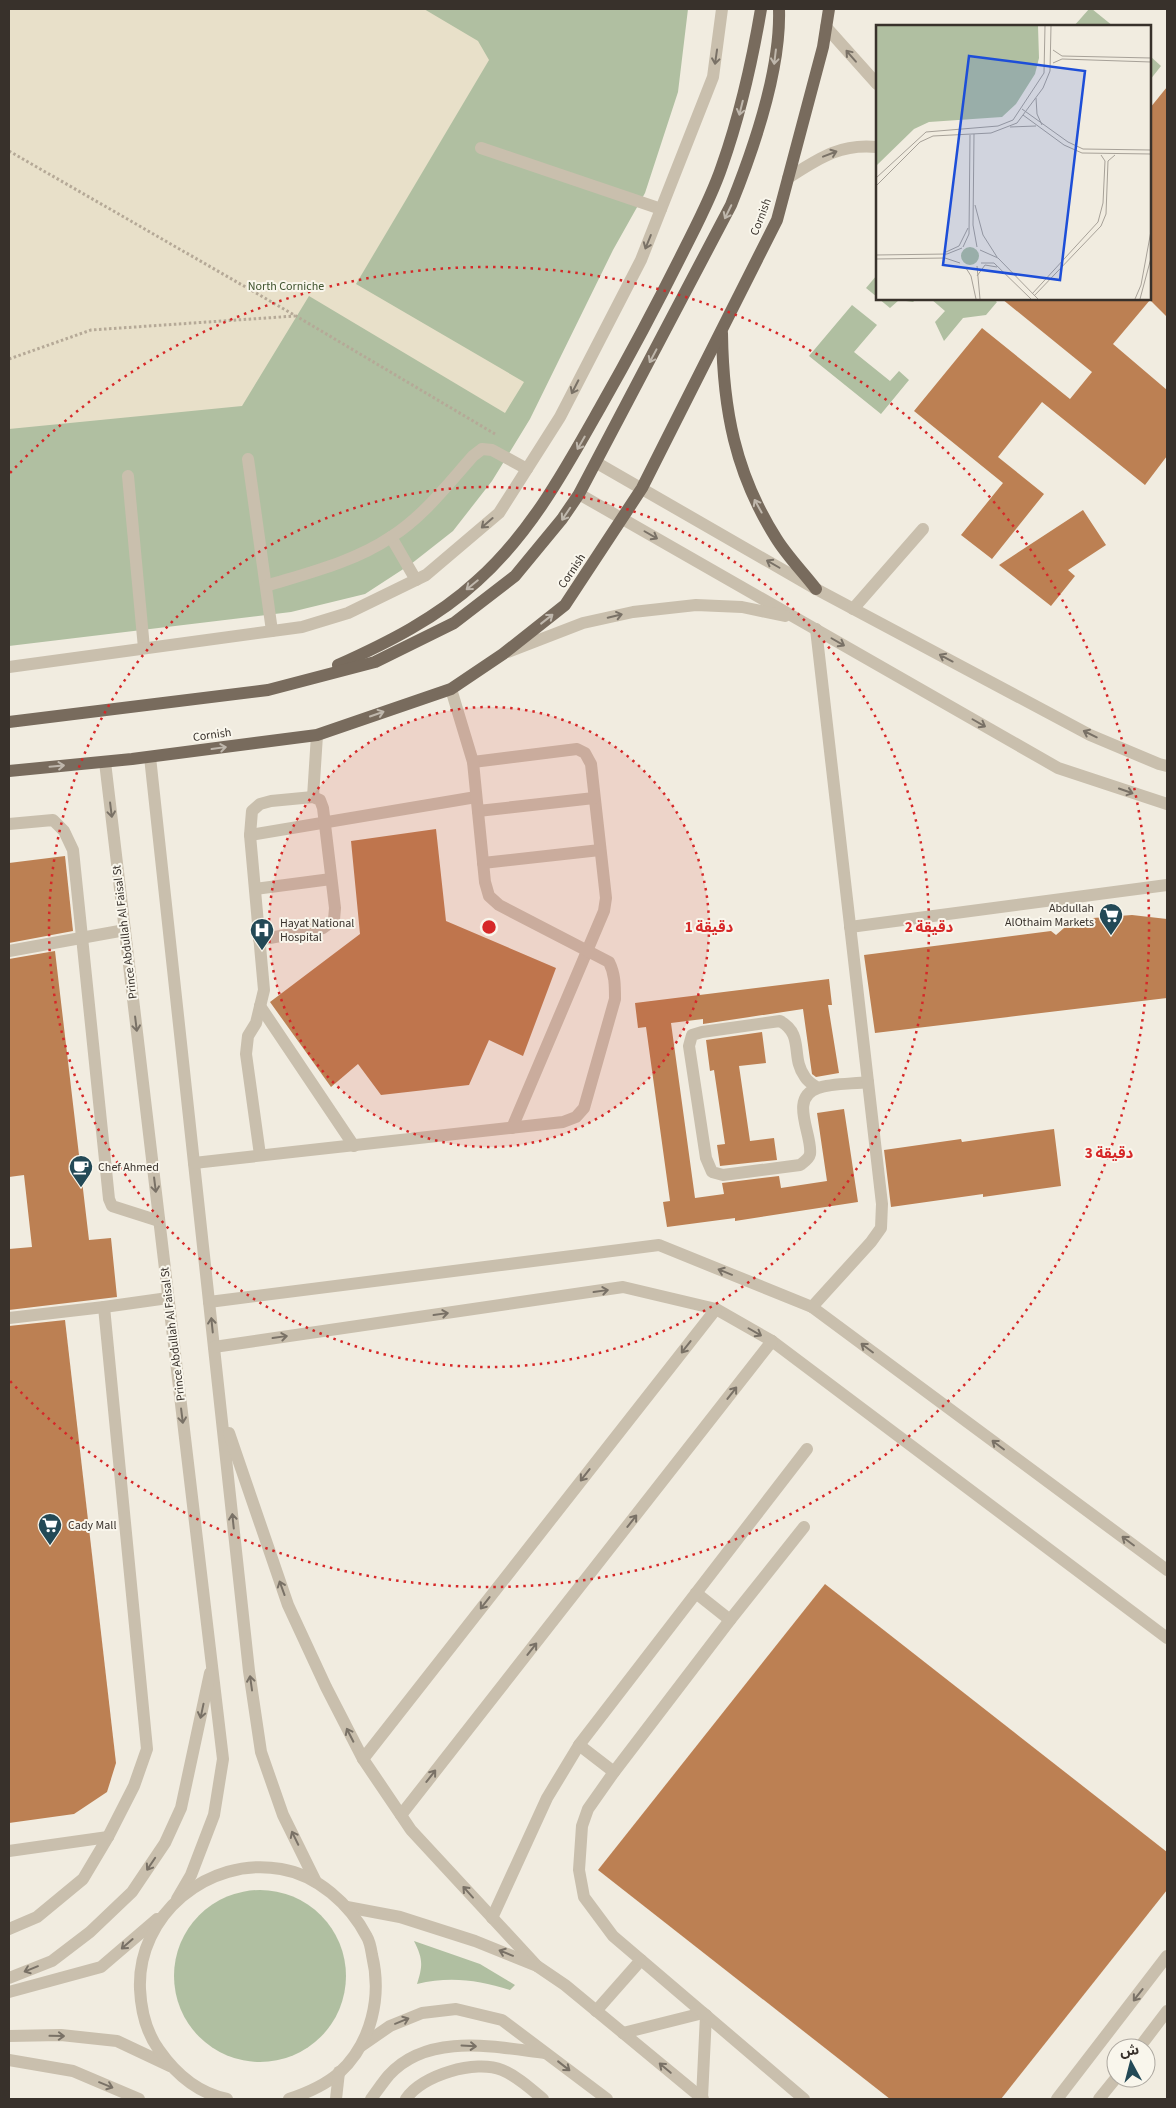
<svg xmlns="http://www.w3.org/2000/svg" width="1176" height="2108" font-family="'Source Sans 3','Noto Sans Arabic',sans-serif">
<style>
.green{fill:#b0bfa1}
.plaza{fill:#e8e0c9}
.building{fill:#bc8053}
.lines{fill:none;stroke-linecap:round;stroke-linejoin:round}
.path{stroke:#b5a997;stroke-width:3;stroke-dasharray:2.5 2.5;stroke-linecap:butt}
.minor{stroke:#c9bfad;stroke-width:12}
.major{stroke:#786b5d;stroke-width:12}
.oneway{stroke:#797166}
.oneway2{stroke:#bfb7ac}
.ring{fill:none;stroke:#d62828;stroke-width:2.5;stroke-dasharray:2.5 5}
.labels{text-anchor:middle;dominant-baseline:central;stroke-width:4;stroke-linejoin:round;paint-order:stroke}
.street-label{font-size:12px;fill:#38312b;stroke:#f9f6ec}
.park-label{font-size:12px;fill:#405430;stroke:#f9f6ec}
.poi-label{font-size:12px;fill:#38312b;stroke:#f9f6ec;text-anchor:start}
.inset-road{fill:none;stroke:#a7a198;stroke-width:1}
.view{fill:#1d4ed8;fill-opacity:0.15;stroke:#1d4ed8;stroke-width:2.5}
.inset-edge{fill:none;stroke:#38312b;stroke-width:2.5}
.centre{fill:#d62828;stroke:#f9f6ec;stroke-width:2.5}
.ring-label{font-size:15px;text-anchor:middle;font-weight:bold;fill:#d62828;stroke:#f9f6ec;stroke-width:4;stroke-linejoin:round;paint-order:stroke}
</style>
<rect width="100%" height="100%" fill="#f1ece0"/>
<!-- green -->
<g class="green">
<polygon points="9,9 688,9 678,92 645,193 613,250 530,419 492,481 453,531 411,564 365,594 291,612 9,646"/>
<polygon points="1089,9 1092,9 1113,26 1074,26"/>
<polygon points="1150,56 1161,66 1150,80"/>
<polygon points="877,275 877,297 866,288"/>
<polygon points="879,299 916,299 913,302 899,300 890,308"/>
<polygon points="931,299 993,299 997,302 986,315 963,318 944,341 935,322 945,311"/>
<polygon points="852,305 877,325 854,352 890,381 899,371 909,380 881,414 809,356"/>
<circle cx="260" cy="1976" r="86"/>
<path d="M414 1941 480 1964 515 1985 510 1990C478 1980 450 1976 417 1984 423 1965 423 1959 414 1941Z"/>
</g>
<!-- plaza -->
<polygon class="plaza" points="9,9 424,9 478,41 489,60 356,284 524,382 505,413 309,296 242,406 9,429"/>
<!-- building -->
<g class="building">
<polygon points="1167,87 1167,317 1150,300 1113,344 1167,390 1167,456 1145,485 1042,402 998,457 1044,494 992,559 961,535 1003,483 914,411 982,328 1070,399 1092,372 1002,299 1150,299 1150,108"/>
<polygon points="1083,510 1106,545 1068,570 1075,576 1051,606 999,565"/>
<polygon points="436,829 446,921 556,968 523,1056 489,1040 469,1085 381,1095 358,1064 331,1087 270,1002 360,934 351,841"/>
<polygon points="65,856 73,931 9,943 9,863"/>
<polygon points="1132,915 1167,919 1167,998 875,1033 864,955 1051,931 1056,935 1064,928 1077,922 1093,918"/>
<polygon points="55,951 89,1240 111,1238 117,1297 9,1310 9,1249 32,1247 24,1175 9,1177 9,959"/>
<polygon points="829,979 832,1005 828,1005 839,1073 816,1077 812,1074 803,1009 703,1024 703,1019 671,1023 695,1198 724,1194 722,1183 779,1176 781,1188 827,1181 817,1113 844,1109 858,1202 735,1221 735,1218 667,1227 663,1202 670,1201 646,1027 638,1028 635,1003"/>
<polygon points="762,1032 766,1063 739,1066 750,1141 774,1138 777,1160 720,1166 717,1145 725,1144 714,1070 710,1071 706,1040"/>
<polygon points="1054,1129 1061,1186 983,1197 983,1194 891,1207 884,1150 961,1139 962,1142"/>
<polygon points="65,1320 116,1763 107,1792 74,1814 9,1823 9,1326"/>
<polygon points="825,1584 1167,1852 1167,1890 1001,2099 890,2099 598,1870"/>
</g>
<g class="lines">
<!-- path -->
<g class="path">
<polyline points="9,151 296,316 495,434"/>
<polyline points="9,359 91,330 295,316"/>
</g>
<!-- minor -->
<g class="minor">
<polyline points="826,27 877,84"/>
<polyline points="481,148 661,209"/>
<path d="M788 178C818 159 840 143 877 147"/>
<polyline points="248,459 272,631"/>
<polyline points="597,463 816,589 1090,735 1159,764 1167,766"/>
<polyline points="128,476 144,648"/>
<polyline points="579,494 1058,768 1167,804"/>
<polyline points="391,537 416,580"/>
<path d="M266 586C308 573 354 562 391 537 424 516 448 484 473 456L482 449 492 450 527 469"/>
<polyline points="853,609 923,529"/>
<polyline points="508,652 583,623 633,612 696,605 742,607 785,616"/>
<polyline points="9,667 302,627 348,613 426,575 499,513 560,417 641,260 713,77 722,9"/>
<polyline points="150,757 249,1671 261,1752 283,1815 316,1882"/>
<polyline points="105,762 223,1759 214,1815 191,1875 177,1899"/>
<polyline points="473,762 577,749 585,753 591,764 606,898 604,911 512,1128"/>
<polyline points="313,797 317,735"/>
<polyline points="478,811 594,798"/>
<polyline points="9,824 53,820 64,831 73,850 109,1199 112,1206 159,1221"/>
<polyline points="250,835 476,797"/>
<polyline points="483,863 600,850"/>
<polyline points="255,889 331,879"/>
<polyline points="850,927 1167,885"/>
<polyline points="259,940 323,928 334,920 335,908 323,808 320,800 313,797 271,801 260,804 252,811 250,835 264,990 256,1023 248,1036 246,1054 260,1155"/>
<polyline points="9,951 125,930"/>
<polyline points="260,1006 354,1146"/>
<path d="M818 1088C813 1085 808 1082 805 1077 790 1057 805 1035 780 1021L702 1032 692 1035 689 1046 706 1158 712 1172 723 1175 800 1165C804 1162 809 1159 810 1154 813 1135 788 1098 818 1088 832 1083 854 1084 868 1082"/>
<path d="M194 1163 563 1122 576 1117 584 1108 615 999C615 985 615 974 609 962L499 905 489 896 485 882 473 762 451 689"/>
<polyline points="209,1302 659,1245 812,1307 1167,1570"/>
<polyline points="812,1307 871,1242 881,1228 882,1204 816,629"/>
<polyline points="9,1318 104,1307"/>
<polyline points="214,1347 623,1287 716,1309 772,1341 1167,1638"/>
<polyline points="229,1433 288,1605 326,1687 363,1759 411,1830 537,1966"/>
<polyline points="696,1593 730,1620"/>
<polyline points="579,1745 614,1772"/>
<polyline points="363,1759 716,1309"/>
<polyline points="401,1815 772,1341"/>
<polyline points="9,1851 108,1837"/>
<polyline points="347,1907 400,1917 475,1941 537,1966 565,1985 703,2099"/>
<polyline points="492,1918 547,1798 579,1745 807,1449"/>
<polyline points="9,1929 37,1917 83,1879 108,1837 134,1786 147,1749 104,1307 168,1298"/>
<polyline points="9,1978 52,1961 90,1932 132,1892 165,1843 181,1808 210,1673"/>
<polyline points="9,1992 101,1967 157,1919"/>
<polyline points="596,2011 641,1960"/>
<polyline points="623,2033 703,2013"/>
<polyline points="9,2036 61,2035 117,2041 170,2066"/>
<polyline points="361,2046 390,2026 422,2013 456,2009 502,2020 607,2099"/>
<polyline points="1139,2048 1167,2011"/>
<polyline points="9,2060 73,2071 139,2099"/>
<polyline points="702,2098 706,2015"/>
<path d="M227 2099C198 2093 175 2073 159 2050 146 2032 141 2011 140 1989 137 1915 208 1856 281 1869 317 1875 350 1904 367 1937 370 1942 371 1949 372 1955 382 1996 372 2043 339 2073 324 2086 307 2093 289 2099"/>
<polyline points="336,2099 339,2072"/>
<path d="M371 2099C377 2091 383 2082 389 2075 428 2032 495 2047 545 2053"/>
<path d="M406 2099C421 2075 476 2059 502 2070 517 2076 531 2089 543 2099"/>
<polyline points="804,2099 613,1936 584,1897 579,1870 582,1826 588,1809 614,1772 730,1620 804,1527"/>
<polyline points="1057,2099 1167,1956"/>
<polyline points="1099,2099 1116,2078"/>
</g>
<!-- major -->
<g class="major">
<path d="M722 333C723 409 735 473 776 538 787 556 803 572 816 589"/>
<path d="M338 665C387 643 437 618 477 581 531 533 566 468 601 406 630 355 657 304 683 252 697 224 712 196 722 166 740 115 752 62 761 9"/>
<path d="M9 722 268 690 375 662 454 623 515 576 562 519 579 494 731 205C754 148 781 71 779 9"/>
<polyline points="9,771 132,759 317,735 451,689 503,654 565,605 642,488 777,220 823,47 829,9"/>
</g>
</g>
<!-- one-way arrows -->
<defs><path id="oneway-shaft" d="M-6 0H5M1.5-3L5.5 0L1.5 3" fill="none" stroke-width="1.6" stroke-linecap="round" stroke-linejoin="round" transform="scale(1.25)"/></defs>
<g class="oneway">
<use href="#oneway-shaft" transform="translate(851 56) rotate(-131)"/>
<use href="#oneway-shaft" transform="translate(716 57) rotate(98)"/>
<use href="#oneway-shaft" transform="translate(830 154) rotate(-21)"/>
<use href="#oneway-shaft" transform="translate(648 242) rotate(112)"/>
<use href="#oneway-shaft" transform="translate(575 387) rotate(117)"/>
<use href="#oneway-shaft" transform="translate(487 523) rotate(139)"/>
<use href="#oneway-shaft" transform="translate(651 535) rotate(30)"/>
<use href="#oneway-shaft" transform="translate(773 564) rotate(-150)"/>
<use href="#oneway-shaft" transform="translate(615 616) rotate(-13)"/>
<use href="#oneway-shaft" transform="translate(838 642) rotate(30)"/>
<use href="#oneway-shaft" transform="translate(946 658) rotate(-152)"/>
<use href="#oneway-shaft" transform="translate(979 723) rotate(30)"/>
<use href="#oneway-shaft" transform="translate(1090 734) rotate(-154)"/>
<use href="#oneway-shaft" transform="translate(1126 791) rotate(19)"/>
<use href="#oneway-shaft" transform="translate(111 810) rotate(83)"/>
<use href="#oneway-shaft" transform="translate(136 1024) rotate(83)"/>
<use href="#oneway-shaft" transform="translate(155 1185) rotate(83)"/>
<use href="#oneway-shaft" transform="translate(725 1272) rotate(-158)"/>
<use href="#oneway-shaft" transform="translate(601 1291) rotate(-8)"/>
<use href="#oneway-shaft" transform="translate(441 1314) rotate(-8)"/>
<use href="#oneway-shaft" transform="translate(212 1325) rotate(-96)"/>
<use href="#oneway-shaft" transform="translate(755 1332) rotate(30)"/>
<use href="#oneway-shaft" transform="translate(280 1337) rotate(-8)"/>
<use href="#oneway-shaft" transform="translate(686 1347) rotate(128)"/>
<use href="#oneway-shaft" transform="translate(867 1348) rotate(-143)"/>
<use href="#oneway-shaft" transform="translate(732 1393) rotate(-52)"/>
<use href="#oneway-shaft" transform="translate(182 1416) rotate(83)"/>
<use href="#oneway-shaft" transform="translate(998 1445) rotate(-143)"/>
<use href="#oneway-shaft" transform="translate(585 1475) rotate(128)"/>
<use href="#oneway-shaft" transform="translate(233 1521) rotate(-96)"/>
<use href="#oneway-shaft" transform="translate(632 1521) rotate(-52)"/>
<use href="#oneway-shaft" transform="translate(1128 1541) rotate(-143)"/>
<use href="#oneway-shaft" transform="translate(282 1588) rotate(-110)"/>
<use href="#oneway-shaft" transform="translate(485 1603) rotate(128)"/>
<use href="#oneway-shaft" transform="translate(532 1649) rotate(-52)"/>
<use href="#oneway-shaft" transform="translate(251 1683) rotate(-98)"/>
<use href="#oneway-shaft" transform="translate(202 1711) rotate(102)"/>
<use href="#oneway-shaft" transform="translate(350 1735) rotate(-117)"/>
<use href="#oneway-shaft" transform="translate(431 1776) rotate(-52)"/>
<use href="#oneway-shaft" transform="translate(295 1838) rotate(-116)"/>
<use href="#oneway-shaft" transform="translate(151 1864) rotate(124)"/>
<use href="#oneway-shaft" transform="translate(468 1892) rotate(-132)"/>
<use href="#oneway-shaft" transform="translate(127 1944) rotate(139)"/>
<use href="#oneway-shaft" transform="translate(506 1953) rotate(-158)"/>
<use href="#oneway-shaft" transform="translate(31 1969) rotate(158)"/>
<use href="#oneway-shaft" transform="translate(1138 1995) rotate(128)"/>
<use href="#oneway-shaft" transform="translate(402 2021) rotate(-22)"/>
<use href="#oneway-shaft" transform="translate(57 2036) rotate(1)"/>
<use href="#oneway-shaft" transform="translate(469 2046) rotate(3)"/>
<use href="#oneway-shaft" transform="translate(564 2066) rotate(38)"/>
<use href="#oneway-shaft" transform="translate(665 2068) rotate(-140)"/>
<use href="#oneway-shaft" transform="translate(106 2085) rotate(22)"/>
</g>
<g class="oneway2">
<use href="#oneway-shaft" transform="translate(775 57) rotate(97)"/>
<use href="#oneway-shaft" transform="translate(741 108) rotate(104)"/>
<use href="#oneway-shaft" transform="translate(728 212) rotate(116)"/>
<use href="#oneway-shaft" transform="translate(653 356) rotate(118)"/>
<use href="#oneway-shaft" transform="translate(581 443) rotate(120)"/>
<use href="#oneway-shaft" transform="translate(758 506) rotate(-119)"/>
<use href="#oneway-shaft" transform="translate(566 514) rotate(124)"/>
<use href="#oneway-shaft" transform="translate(472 585) rotate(141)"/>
<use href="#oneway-shaft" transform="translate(547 619) rotate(-38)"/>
<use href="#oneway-shaft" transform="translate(377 714) rotate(-19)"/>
<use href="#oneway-shaft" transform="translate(219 748) rotate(-8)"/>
<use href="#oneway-shaft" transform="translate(57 766) rotate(-5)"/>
</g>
<!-- distance rings -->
<circle cx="489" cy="927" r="220" fill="#d62828" fill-opacity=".12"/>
<g class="ring">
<circle cx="489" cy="927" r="220"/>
<circle cx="489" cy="927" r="440"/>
<path d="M10 473A660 660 0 1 1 10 1381"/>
</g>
<!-- icons -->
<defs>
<g id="supermarket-pin" transform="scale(1.25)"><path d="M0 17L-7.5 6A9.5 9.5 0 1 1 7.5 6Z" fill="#234956" stroke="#f9f6ec"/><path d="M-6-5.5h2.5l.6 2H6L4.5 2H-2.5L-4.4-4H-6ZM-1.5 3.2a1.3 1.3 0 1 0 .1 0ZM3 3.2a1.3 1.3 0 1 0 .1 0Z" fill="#fff"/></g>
<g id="hospital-pin" transform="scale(1.25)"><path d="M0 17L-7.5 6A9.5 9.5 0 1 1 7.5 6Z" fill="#234956" stroke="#f9f6ec"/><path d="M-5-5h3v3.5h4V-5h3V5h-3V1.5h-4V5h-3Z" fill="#fff"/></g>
<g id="cafe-pin" transform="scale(1.25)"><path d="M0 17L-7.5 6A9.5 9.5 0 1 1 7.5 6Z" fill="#234956" stroke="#f9f6ec"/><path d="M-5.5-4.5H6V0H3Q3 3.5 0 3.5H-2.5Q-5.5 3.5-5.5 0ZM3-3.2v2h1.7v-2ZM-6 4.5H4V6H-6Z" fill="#fff"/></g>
</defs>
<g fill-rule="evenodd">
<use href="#supermarket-pin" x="1111" y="915"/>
<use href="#hospital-pin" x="262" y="930"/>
<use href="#cafe-pin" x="81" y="1167"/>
<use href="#supermarket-pin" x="50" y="1525"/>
</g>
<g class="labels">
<!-- street labels -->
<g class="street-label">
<text transform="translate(761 217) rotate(-69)">Cornish</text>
<text transform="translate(572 571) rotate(-56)">Cornish</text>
<text transform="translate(212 735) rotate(-8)">Cornish</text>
<text transform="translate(125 932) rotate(-97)">Prince Abdullah Al Faisal St</text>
<text transform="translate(173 1334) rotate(-97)">Prince Abdullah Al Faisal St</text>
</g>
<!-- park labels -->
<g class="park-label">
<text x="286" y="286">North Corniche</text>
</g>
<!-- poi labels -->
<g class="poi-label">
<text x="1094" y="908" text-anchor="end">Abdullah<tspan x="1094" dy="14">AlOthaim Markets</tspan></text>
<text x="280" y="923">Hayat National<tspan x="280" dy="14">Hospital</tspan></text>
<text x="98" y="1167">Chef Ahmed</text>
<text x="68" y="1525">Cady Mall</text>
</g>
</g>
<!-- overview -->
<g transform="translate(876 25)">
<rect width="275" height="275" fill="#f1ece0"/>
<path d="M0 1H162L163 33 159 49 140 79 126 92 53 97 38 104 0 141ZM85 231a9 9 0 1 1 18 0a9 9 0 1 1-18 0Z" fill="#b0bfa1"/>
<path class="inset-road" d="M177 25 186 31 275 33M177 38 186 34 275 37M160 73 161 89 166 100M146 84 192 117 207 124 275 125M147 90 188 120 206 128 275 129M134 102 160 101M98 109 97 200 101 222M0 153 50 107 122 101 137 95 168 48 169 1M0 161 44 117 57 111 115 108 141 98 167 63 174 46 175 1M99 180 107 210 121 232M87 222 93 209 94 110M104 225 122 233 162 274M70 227 83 221 92 203M0 230 71 229 86 223M0 234 69 233 84 238M105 238H118L155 274M101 241 104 274M90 243 95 251 100 274M101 251 109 240 121 242M156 269 222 197 227 178 229 136 225 130M158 271 225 201 230 189 232 136 239 130M259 274 265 260 275 206M264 274 275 233"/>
<path class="view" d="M93 31 209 46 184 255 67 240Z"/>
<rect width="275" height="275" class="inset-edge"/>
</g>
<circle cx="489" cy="927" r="8" class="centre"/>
<g class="ring-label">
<text x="709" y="932">1 دقيقة</text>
<text x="929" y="932">2 دقيقة</text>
<text x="1109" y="1158">3 دقيقة</text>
</g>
<!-- border -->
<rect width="1176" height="2108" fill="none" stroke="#38312b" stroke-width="20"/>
<!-- north arrow -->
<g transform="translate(1131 2063) rotate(353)"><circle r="24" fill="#f9f6ec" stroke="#aca79f"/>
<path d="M0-4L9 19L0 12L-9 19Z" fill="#234956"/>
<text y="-8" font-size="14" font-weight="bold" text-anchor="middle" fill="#38312b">ش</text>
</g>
</svg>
